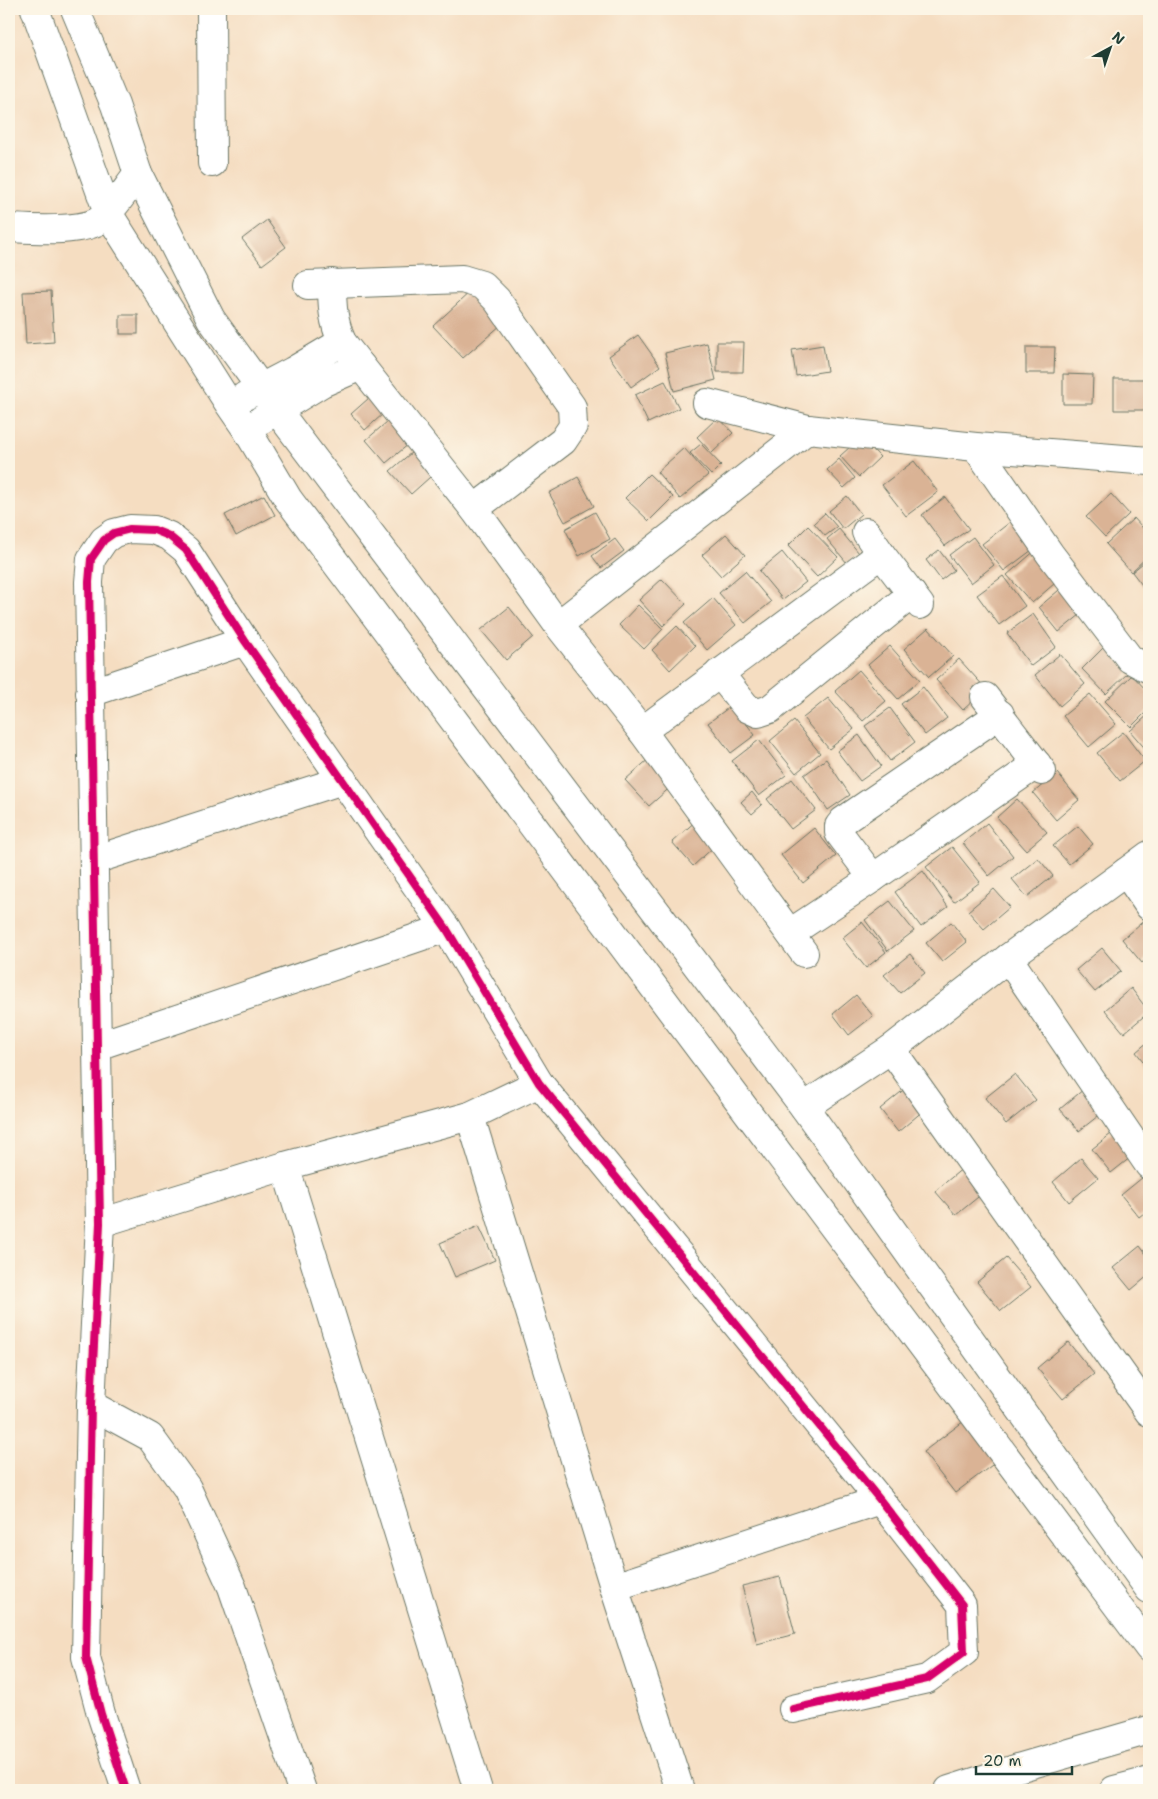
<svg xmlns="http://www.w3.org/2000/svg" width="1158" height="1799" font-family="'Shantell Sans',sans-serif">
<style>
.building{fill:#dab395}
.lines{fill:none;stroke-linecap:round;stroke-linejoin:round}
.minor-casing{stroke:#6a7565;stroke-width:30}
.minor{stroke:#fff;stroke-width:28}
.cycleway-casing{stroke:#fcf5e5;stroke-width:11}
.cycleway{stroke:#d6006c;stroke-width:8}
</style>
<rect width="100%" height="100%" fill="#fcf5e5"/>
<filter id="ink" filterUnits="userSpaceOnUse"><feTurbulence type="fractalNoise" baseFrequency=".02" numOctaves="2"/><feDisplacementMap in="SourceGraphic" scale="10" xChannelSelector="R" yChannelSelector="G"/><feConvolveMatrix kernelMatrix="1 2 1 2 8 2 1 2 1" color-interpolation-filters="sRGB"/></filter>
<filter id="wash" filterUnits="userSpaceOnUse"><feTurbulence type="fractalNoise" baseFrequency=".0096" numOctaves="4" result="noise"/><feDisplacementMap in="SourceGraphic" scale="20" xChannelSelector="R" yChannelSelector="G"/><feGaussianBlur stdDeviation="1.12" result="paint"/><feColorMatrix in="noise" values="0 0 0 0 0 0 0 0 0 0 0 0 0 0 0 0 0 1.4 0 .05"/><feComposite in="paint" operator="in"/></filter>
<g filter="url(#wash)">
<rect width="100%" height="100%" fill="#f5ddc1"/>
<g id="blocks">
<!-- building -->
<g class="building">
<polygon points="267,220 286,247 262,265 242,239"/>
<polygon points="51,291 54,342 26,344 23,292"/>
<polygon points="471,291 501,325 463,358 433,326"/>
<rect x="120" y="315" width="18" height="19"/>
<polygon points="638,335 660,366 631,387 609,356"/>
<polygon points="717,342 744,342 743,372 717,372"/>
<polygon points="707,343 716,380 674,391 665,353"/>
<polygon points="823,345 827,371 796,376 792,350"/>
<polygon points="1026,347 1055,347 1054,373 1026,373"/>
<polygon points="1063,374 1093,375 1092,404 1063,404"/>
<polygon points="1114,379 1148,379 1147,410 1114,410"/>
<polygon points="665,381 679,408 648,423 635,395"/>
<polygon points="369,398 383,414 365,430 351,414"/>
<polygon points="395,415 415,439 386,463 366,440"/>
<polygon points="718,417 733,433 712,453 697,437"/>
<polygon points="861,437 880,457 859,477 840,456"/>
<polygon points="701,444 721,465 711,475 690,453"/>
<polygon points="419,446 439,469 411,494 390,471"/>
<polygon points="684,448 708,475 680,499 657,472"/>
<polygon points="839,459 855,478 844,488 827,470"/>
<polygon points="914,461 938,492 906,516 882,485"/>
<polygon points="649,474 673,497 649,521 625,498"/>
<polygon points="578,477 594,506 565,522 549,493"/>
<polygon points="1111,494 1129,514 1105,537 1086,517"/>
<polygon points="264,495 275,515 236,536 225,515"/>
<polygon points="847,496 861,514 843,529 829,511"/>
<polygon points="945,497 969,529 945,546 922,515"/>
<polygon points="595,512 610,539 579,556 565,529"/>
<polygon points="825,513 837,527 825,536 814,523"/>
<polygon points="1134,518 1149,535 1149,555 1131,572 1106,544"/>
<polygon points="1014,519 1036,547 1004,571 982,544"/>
<polygon points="808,526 838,557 817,577 788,546"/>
<polygon points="839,529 859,553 847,563 827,539"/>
<polygon points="726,534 745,555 721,576 702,555"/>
<polygon points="973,537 994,565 971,583 949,555"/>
<polygon points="615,539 624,551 601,568 592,556"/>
<polygon points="1037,549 1062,577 1032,603 1007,575"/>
<polygon points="939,550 954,570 941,580 926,560"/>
<polygon points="782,552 806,582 783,600 759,571"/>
<polygon points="1149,558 1149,594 1132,572"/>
<polygon points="745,571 771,602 745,623 719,593"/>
<polygon points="1003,576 1025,606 999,625 977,595"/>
<polygon points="662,579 686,604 663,626 639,600"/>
<polygon points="1065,585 1086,610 1059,632 1039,607"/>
<polygon points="713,598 736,625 707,650 684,623"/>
<polygon points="638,605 663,629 644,649 619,625"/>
<polygon points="509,607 533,637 506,660 481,630"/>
<polygon points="1033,614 1056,647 1031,666 1007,633"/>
<polygon points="677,626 695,646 670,670 652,650"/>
<polygon points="928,628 953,656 929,677 904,649"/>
<polygon points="890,646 920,680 898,699 868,665"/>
<polygon points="1105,646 1129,672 1106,694 1082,669"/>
<polygon points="1060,654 1085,684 1060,706 1035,675"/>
<polygon points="959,659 986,689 963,710 936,680"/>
<polygon points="859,670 886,701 863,721 835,691"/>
<polygon points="1132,675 1149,693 1149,709 1131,727 1105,701"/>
<polygon points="923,687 947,718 925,735 901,704"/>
<polygon points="1090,694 1116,724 1089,747 1063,716"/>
<polygon points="828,698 854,729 829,749 803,718"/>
<polygon points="732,705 755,735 731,753 708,723"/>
<polygon points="890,708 915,742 890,761 865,726"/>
<polygon points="1149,714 1149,753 1130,731"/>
<polygon points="794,721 820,753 796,773 770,741"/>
<polygon points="1123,732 1145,761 1120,781 1097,753"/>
<polygon points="859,735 881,766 860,781 837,751"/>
<polygon points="759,740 786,775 759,796 732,761"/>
<polygon points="651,757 674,784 649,806 625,780"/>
<polygon points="826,759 850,795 828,810 804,775"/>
<polygon points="1057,773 1079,800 1056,820 1033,793"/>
<polygon points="792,779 816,810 791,829 767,799"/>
<polygon points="752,792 762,805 752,814 741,802"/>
<polygon points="1017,799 1047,832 1026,850 997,817"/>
<polygon points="697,820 717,844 693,866 672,842"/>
<polygon points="987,823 1013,856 989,876 963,843"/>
<polygon points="1078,826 1093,844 1069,864 1053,846"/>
<polygon points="814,828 836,856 803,883 781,855"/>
<polygon points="952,847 980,882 954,902 926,867"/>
<polygon points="1038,858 1053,876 1027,897 1012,879"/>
<polygon points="923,871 948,907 921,927 895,892"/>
<polygon points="994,889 1010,907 984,929 968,911"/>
<polygon points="890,901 914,931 888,951 865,920"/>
<polygon points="1146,919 1149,922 1149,956 1142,963 1122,939"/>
<polygon points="862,922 886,952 866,968 842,938"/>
<polygon points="951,922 967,942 942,962 926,943"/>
<polygon points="1102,948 1121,971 1095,992 1076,970"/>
<polygon points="910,954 925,973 900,993 884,975"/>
<polygon points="1131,988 1149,1012 1124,1033 1105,1010"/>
<polygon points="856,995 873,1016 849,1035 833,1014"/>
<polygon points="1149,1041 1149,1069 1136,1052"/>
<polygon points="1015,1074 1036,1100 1006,1124 985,1098"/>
<polygon points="906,1088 924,1110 898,1132 880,1109"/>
<polygon points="1084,1089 1103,1112 1079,1131 1060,1109"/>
<polygon points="1116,1130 1136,1153 1111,1173 1092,1149"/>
<polygon points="1081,1158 1098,1178 1069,1202 1053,1182"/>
<polygon points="963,1168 983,1193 956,1215 935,1191"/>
<polygon points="1148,1173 1149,1175 1149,1209 1139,1217 1121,1195"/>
<polygon points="479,1226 495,1260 455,1277 440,1243"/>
<polygon points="1140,1246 1149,1258 1149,1275 1131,1290 1113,1268"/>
<polygon points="1006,1258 1031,1287 1001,1311 977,1282"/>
<polygon points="1068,1342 1094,1374 1063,1399 1037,1368"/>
<polygon points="968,1418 1000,1459 955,1493 923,1452"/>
<polygon points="780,1577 795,1634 757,1644 742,1586"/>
</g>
</g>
</g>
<g filter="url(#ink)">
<use href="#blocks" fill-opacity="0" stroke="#6a7565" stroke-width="1"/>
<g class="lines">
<!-- minor casing -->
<g class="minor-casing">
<g id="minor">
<polyline points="35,9 108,213 229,404 247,430 288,499 1149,1648"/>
<polyline points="75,9 115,105 138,174 211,319 276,409 804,1107 1149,1589"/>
<polyline points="211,9 212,163"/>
<path d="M9 228C31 229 84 233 101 219 115 208 126 189 138 174"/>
<path d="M332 283C332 306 333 321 342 342L474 509 558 625 642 731 804 953"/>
<polyline points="308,285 462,279 482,285 497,300 572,407 573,426 563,441 474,509"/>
<polyline points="245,396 293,371 342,342"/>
<polyline points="707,403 808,429 976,447 1149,461"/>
<polyline points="261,420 322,383 361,366"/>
<polyline points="976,447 1050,554 1130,659 1147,668 1149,667"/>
<polyline points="866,532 881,554 920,605"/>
<polyline points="558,625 808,429"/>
<polyline points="719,673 747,708 758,713 770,709 912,594"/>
<polyline points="90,693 245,641"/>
<polyline points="985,697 1042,771"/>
<polyline points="642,731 881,554"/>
<polyline points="94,860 343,780"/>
<polyline points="1126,872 1149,855"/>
<polyline points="873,878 839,833 839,826 843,821 1000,714"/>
<polyline points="1149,906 1126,872 1008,958 891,1049 1149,1412"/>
<polyline points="790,933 873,878 1037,764"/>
<polyline points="1008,958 1149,1165"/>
<polyline points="97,1046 446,928"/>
<polyline points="804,1107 891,1049"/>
<polyline points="470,1116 614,1587 680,1790"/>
<polyline points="285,1166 478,1790"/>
<polyline points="100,1223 285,1166 470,1116 539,1083"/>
<polyline points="91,1405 150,1437 187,1488 232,1587 302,1790"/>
<polyline points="614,1587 880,1500"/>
<polyline points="126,1790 101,1714 86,1657 91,1405 100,1223 89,582 91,559 104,540 114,533 130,529 154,530 169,536 186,550 245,641 446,928 539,1083 880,1500 962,1605 964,1652 927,1679 793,1709"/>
<polyline points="949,1790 1018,1768 1149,1730"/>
<polyline points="1114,1790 1149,1781"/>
</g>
</g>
<!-- minor -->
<use href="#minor" class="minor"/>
<!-- cycleway casing -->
<g class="cycleway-casing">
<polyline id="cycleway" points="126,1790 101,1714 86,1657 91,1405 100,1223 89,582 91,559 104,540 114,533 130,529 154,530 169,536 186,550 245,641 446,928 539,1083 880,1500 962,1605 964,1652 927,1679 793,1709"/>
</g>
<!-- cycleway -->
<use href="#cycleway" class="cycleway"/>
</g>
</g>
<!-- margin -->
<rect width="1158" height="1799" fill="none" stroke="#fcf5e5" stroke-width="30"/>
<!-- north arrow -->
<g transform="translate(1110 48) rotate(40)" stroke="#fcf5e5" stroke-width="4" paint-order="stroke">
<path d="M0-4L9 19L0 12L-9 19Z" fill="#1f3d34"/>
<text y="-8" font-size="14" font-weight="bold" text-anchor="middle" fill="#1f3d34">N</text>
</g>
<!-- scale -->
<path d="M976 1766v8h96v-8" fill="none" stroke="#1f3d34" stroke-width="2.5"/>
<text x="983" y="1766" font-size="15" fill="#1f3d34" stroke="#fcf5e5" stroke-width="4" paint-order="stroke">20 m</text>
</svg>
